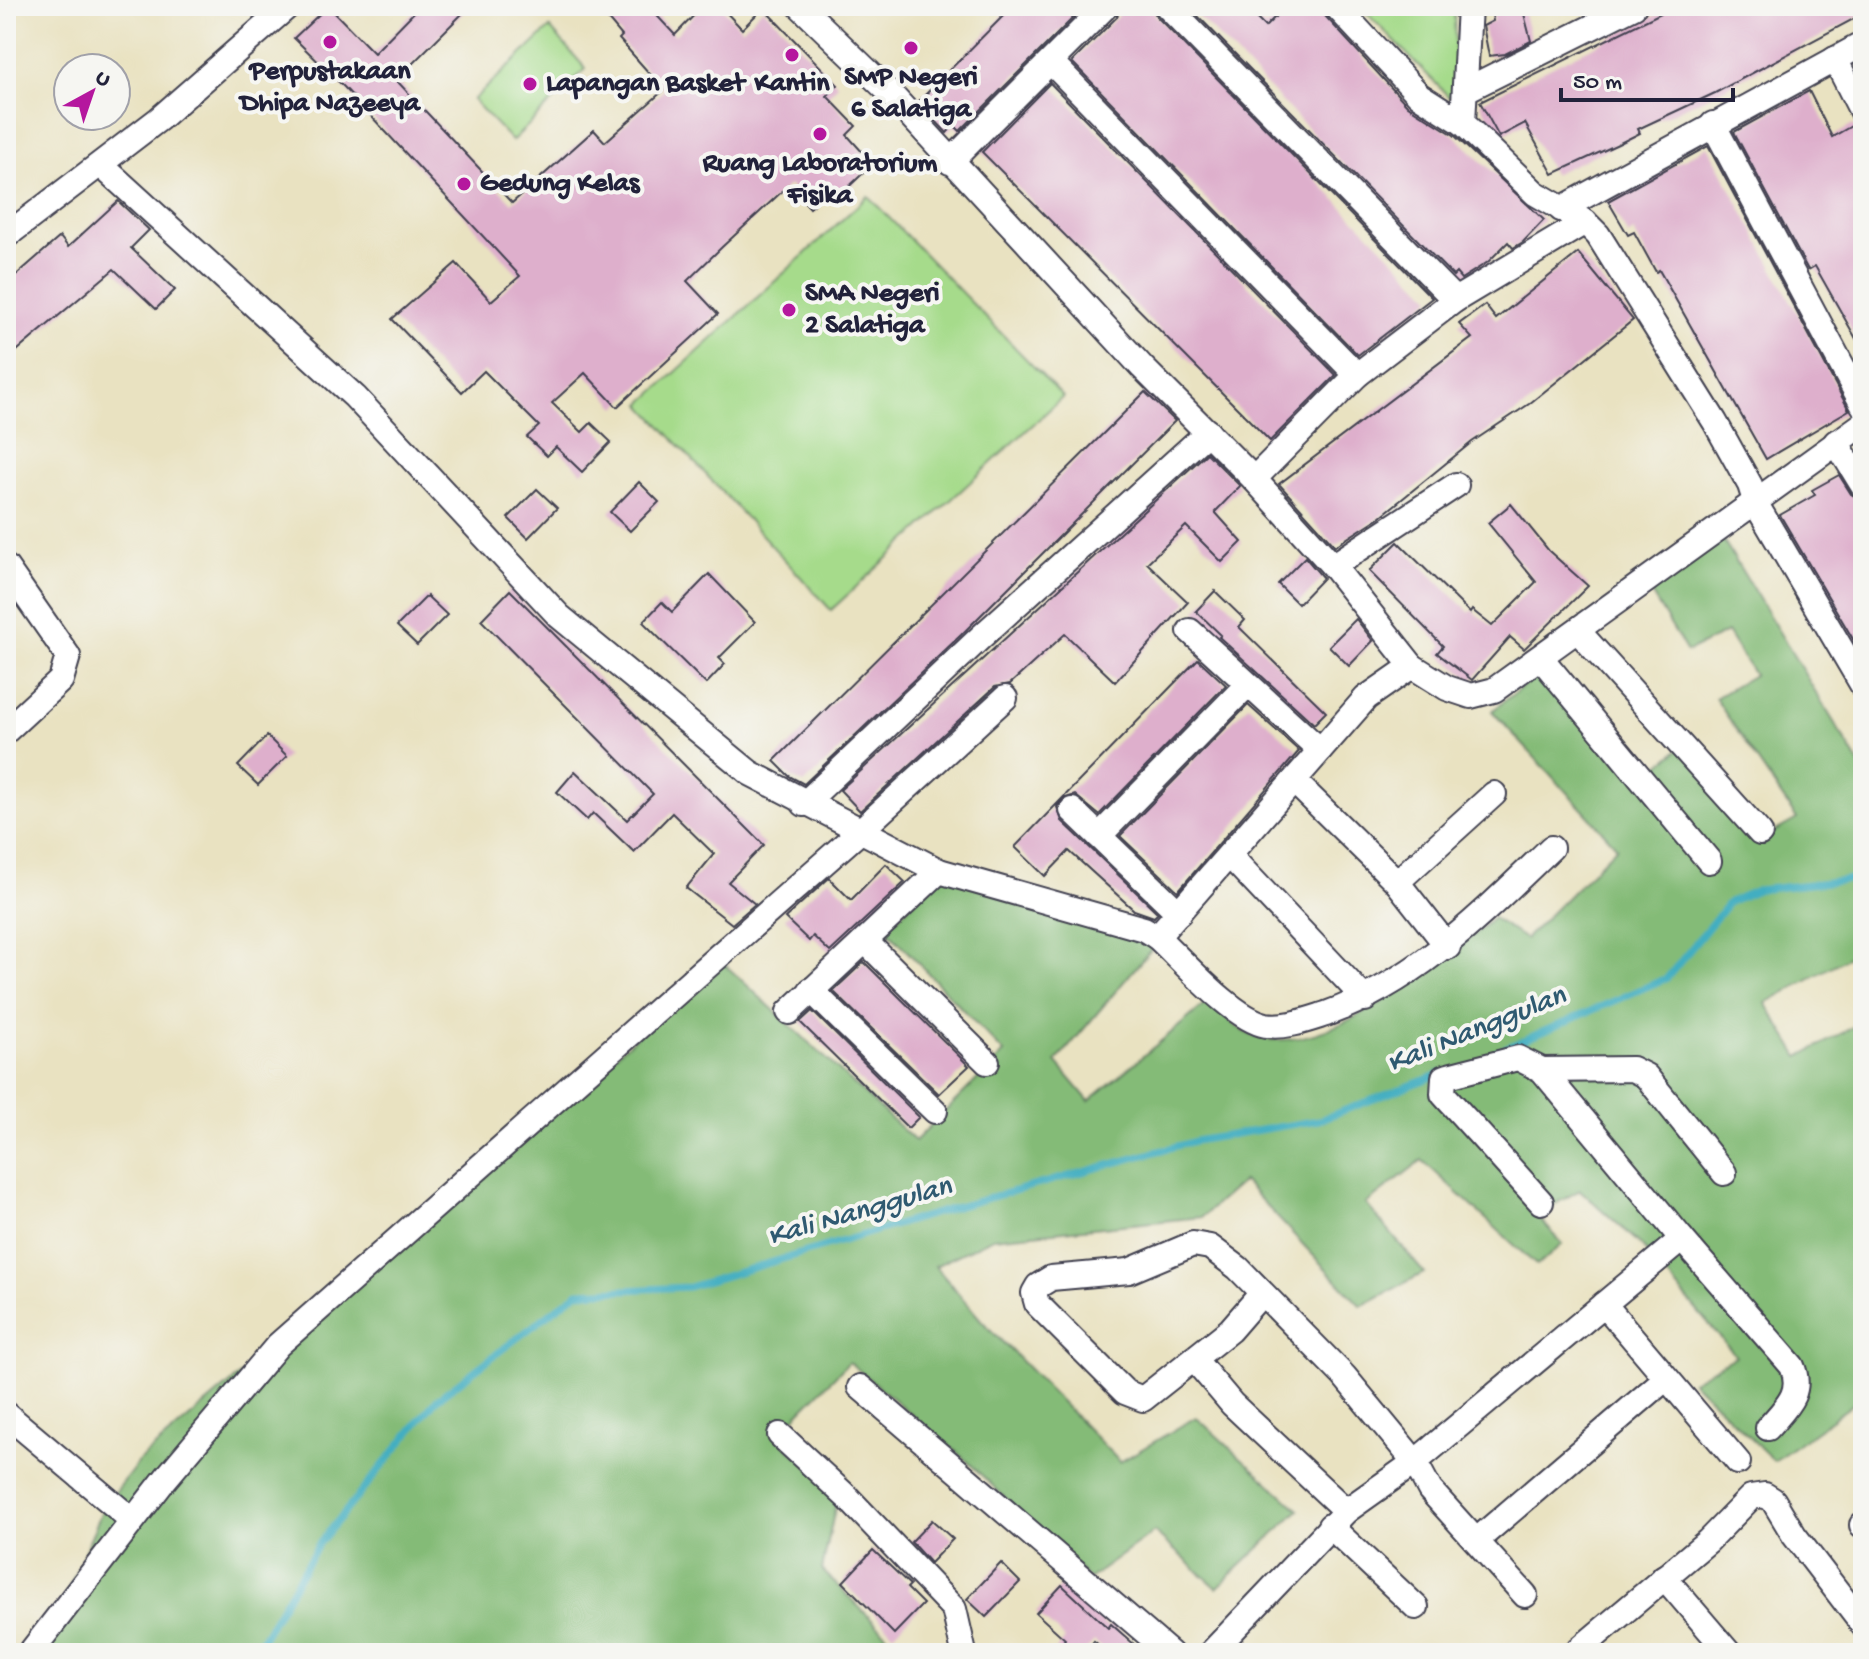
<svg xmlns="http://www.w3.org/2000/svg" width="1869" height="1659" font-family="'Gochi Hand',sans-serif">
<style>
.green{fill:#a6db8b;stroke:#647e63;stroke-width:2}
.forest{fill:#84bb77;stroke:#536e59;stroke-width:2}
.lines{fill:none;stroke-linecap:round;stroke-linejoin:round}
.stream{stroke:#42aec1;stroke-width:7}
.building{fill:#deafcc}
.street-casing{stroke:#403f4f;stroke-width:28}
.street{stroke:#fff;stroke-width:24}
.poi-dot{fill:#b5179e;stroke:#f6f6f2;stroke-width:3}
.labels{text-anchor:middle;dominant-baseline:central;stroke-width:8;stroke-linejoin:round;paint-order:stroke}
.poi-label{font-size:28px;font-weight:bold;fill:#22223b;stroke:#f6f6f2}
.water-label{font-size:30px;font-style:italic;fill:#2f5a71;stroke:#f6f6f2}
</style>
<rect width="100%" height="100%" fill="#f6f6f2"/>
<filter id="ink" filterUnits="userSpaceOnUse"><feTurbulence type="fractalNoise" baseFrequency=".0125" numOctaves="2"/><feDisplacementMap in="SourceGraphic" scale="16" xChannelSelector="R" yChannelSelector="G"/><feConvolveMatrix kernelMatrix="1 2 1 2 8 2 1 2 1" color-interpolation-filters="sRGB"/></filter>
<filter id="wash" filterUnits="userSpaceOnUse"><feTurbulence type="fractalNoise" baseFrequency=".006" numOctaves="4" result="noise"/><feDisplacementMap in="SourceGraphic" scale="32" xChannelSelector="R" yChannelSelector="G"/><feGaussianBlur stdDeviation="1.8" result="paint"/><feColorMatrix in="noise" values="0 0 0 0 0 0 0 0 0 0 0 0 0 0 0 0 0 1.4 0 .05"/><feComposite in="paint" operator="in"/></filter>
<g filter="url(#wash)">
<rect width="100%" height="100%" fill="#e9e2c1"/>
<!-- green -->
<g class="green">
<polygon points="1360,6 1454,6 1456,104"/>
<polygon points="550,28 586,69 512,141 473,100"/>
<polygon points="868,196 1063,397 831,610 641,404"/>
</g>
<!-- forest -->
<path class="forest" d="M1722 538 1863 770V949L1766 1003 1799 1057 1853 1027 1863 1039V1397L1774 1461 1692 1381 1736 1356 1640 1244 1580 1190 1536 1215 1563 1244 1537 1266 1422 1160 1366 1204 1424 1273 1361 1306 1243 1181 1202 1217 993 1238 935 1266 982 1321 1120 1462 1196 1417 1299 1510 1217 1588 1154 1532 1089 1579 967 1461 849 1362 776 1436 838 1494 822 1570 905 1653H37L44 1648 103 1508 142 1458 563 1102 721 961 915 1141 1004 1053 886 929 941 875 1159 940 1056 1062 1089 1101 1209 1001C1224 1015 1242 1036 1264 1039 1335 1050 1443 963 1493 918L1525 939 1617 847 1492 711 1543 670 1641 780 1680 748 1763 838 1797 819 1715 698 1754 675 1727 632 1687 652 1649 590Z"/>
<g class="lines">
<!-- stream -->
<g class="stream">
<polyline points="1496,1052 1667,978 1729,902 1757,890 1863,878"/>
<polyline points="254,1653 318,1545 437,1399 578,1292 689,1287 960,1206 1195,1141 1319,1120 1440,1074"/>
</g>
</g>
<g id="blocks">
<!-- building -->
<g class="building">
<polygon points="328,6 374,53 420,6 470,6 396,80 512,203 594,130 605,142 664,90 619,39 622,36 597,6 648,6 675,35 703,6 720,6 742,29 763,8 838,85 827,96 856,126 847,135 873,164 841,194 833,186 810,208 789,185 722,247 687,281 718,314 617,407 585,373 552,403 582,432 591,423 611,442 582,472 556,447 547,456 527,437 539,426 484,371 462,392 392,319 456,263 491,301 520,276 344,87 294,38"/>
<polygon points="1013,6 1085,6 960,131 954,125 947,133 918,102"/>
<polygon points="1121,6 1152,6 1156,16 1432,298 1358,355 1072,62 1117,17"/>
<polygon points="1188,6 1244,6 1265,27 1286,6 1321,6 1325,16 1408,106 1454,135 1544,220 1523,242 1513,248 1508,242 1488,262 1461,279 1456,273 1453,276"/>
<polygon points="1491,6 1522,6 1531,41 1505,54 1489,56 1483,26 1493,21"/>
<polygon points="1675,6 1863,6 1863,14 1715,93 1638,129 1640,133 1618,144 1553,174 1525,123 1499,137 1480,102"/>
<polygon points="1050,83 1336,375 1270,441 982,152"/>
<polygon points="1809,91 1832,137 1853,125 1863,143 1863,351 1815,266 1808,270 1734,132"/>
<polygon points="1708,146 1849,410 1766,459 1659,270 1656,272 1634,232 1628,235 1608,201"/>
<polygon points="118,201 149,230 131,248 175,290 156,309 114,269 6,360 6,284 60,237 68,247"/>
<polygon points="1578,253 1633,320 1529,404 1472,442 1380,517 1335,546 1279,484 1472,338 1459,324 1485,305 1496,319"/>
<polygon points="1145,392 1175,421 961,635 804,784 789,776 774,761"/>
<polygon points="1207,453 1240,486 1215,512 1242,542 1222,562 1186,526 1147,563 1188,602 1115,682 1065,634 1010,684 995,687 860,811 840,790"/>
<polygon points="1839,475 1851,494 1863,501 1863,656 1780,515 1815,495 1812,490"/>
<polygon points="639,482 659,502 630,531 610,512"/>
<polygon points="537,489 557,508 528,538 508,518"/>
<polygon points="1511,504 1549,551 1588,586 1524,649 1510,637 1472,680 1437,653 1443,646 1369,571 1398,542 1470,613 1472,610 1492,626 1536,582 1488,523"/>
<polygon points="1305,557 1323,578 1298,604 1278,584"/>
<polygon points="709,574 755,622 719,658 725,664 706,684 643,622 662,602 672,612"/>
<polygon points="510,590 764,845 728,882 755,904 732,924 686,888 714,854 672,813 634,852 593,813 587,820 557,792 575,771 627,820 653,794 481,620"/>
<polygon points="1215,591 1245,620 1239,627 1326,712 1314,724 1219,637 1221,635 1196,611"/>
<polygon points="427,596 447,615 417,645 397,626"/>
<polygon points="1356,619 1373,641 1349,666 1329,646"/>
<polygon points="1198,659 1226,685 1099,815 1075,795 1062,799 1057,807 1062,821 1158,913 1154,917 1134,910 1069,851 1045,876 1015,847"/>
<polygon points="1248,705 1299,751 1178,891 1120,836"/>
<polygon points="267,736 287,756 258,785 238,766"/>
<polygon points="886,864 905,882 830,952 813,936 809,941 785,918 829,878 851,900"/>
<polygon points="864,962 969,1066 939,1094 833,991"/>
<polygon points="812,1011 919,1117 908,1128 800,1022"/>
<polygon points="932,1520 953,1539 930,1563 911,1542"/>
<polygon points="873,1550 910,1585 907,1588 923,1604 894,1634 843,1582"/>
<polygon points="1001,1563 1020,1582 986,1617 967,1599"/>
<polygon points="1062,1585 1108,1628 1111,1624 1144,1653 1108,1653 1094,1641 1084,1653 1054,1653 1065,1639 1036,1613"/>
</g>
</g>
</g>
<g filter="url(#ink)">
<use href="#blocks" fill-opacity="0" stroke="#403f4f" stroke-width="2"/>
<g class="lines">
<!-- street casing -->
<g class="street-casing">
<g id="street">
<polyline points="800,6 886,89 1142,367 1254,479 1333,566 1412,666 1447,688 1471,696 1494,690 1863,424"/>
<polyline points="1167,6 1455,300"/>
<polyline points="1336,6 1419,95 1463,123"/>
<polyline points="1469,6 1463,123 1535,193 1585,222 1598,235 1715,422 1750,485 1756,504 1863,686"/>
<polyline points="1835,59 1863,114"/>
<polyline points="1051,62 1357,375"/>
<polyline points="1466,90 1634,6"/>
<polyline points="1713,124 1863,405"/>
<polyline points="950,162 1106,6"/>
<polyline points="101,165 355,397 559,616 750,773 939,871 1144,929 1157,937 1366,698 1412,666"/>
<polyline points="1561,209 1863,44"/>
<polyline points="6,236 159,119 288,6"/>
<polyline points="1836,442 1863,486"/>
<polyline points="1254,479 1357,375 1455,300 1585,222"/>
<polyline points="1333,566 1456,485"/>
<polyline points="6,567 68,656 61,680 6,731"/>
<polyline points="1190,631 1320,750"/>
<polyline points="1578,631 1760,833"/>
<polyline points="1541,658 1709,861"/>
<polyline points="1294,781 1397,882 1448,947"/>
<polyline points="804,804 982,636 1208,432"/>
<polyline points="1072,810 1179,913"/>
<polyline points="1099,836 1247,685"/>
<polyline points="1230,856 1365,999"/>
<polyline points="1397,882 1494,794"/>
<path d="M1157 937C1182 960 1233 1019 1266 1025 1286 1028 1307 1020 1326 1014 1419 980 1481 915 1551 848"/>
<polyline points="865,941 987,1062"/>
<polyline points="811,990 935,1111"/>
<polyline points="789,1012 939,871"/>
<polyline points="1542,1070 1632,1069 1646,1076 1724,1173"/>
<path d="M1682 1239 1792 1366C1804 1393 1785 1408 1768 1428"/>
<polyline points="1262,1293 1230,1330 1143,1399 1125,1392 1037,1304 1034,1293 1038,1286 1051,1278 1129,1271 1193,1244 1210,1247 1238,1268 1344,1376 1415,1462 1430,1490 1525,1595"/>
<polyline points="1604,1304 1738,1462"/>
<polyline points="1194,1359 1232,1404 1346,1511"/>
<polyline points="860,1387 1170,1653"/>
<polyline points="6,1414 132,1520"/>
<polyline points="780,1435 848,1498 954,1609 964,1653"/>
<polyline points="1862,1525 1863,1525"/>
<polyline points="1330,1526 1416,1607"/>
<polyline points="1477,1540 1665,1379"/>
<polyline points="1664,1577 1729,1653"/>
<polyline points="30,1653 166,1478 278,1345 859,832 1005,698"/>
<polyline points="1211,1653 1346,1511 1415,1462 1682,1239 1542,1070 1518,1058 1444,1077 1443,1094 1541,1202"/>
<polyline points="1575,1653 1708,1541 1751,1497 1765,1495 1773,1500 1794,1535 1863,1625"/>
</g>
</g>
<!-- street -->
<use href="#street" class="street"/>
</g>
</g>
<!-- markers -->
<g class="poi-dot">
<circle cx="330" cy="42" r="8"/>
<circle cx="911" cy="48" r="8"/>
<circle cx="792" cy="55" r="8"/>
<circle cx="530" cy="84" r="8"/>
<circle cx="820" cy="134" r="8"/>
<circle cx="464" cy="184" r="8"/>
<circle cx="789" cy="310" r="8"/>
</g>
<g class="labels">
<!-- poi labels -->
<g class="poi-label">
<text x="330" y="72">Perpustakaan<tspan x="330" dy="32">Dhipa Nazeeya</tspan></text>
<text x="911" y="78">SMP Negeri<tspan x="911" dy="32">6 Salatiga</tspan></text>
<text x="546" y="84" text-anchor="start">Lapangan Basket</text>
<text x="792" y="84">Kantin</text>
<text x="820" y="164">Ruang Laboratorium<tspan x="820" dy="32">Fisika</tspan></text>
<text x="480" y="184" text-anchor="start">Gedung Kelas</text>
<text x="805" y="294" text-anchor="start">SMA Negeri<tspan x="805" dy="32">2 Salatiga</tspan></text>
</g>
<!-- water labels -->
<g class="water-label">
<text transform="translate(1477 1031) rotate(-22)">Kali Nanggulan</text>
<text transform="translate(860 1213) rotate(-16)">Kali Nanggulan</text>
</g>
</g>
<!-- margin -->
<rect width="1869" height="1659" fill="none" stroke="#f6f6f2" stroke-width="32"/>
<!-- north arrow -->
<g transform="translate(92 92) rotate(40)"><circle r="38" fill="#f6f6f2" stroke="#a1a1a9" stroke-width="2"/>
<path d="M0-6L14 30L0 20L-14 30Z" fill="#b5179e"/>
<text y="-12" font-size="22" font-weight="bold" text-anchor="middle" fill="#22223b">U</text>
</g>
<!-- scale -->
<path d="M1561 88v12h172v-12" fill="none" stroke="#22223b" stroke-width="4"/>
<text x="1573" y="88" font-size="24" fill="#22223b" stroke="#f6f6f2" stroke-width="6" paint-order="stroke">50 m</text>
</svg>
